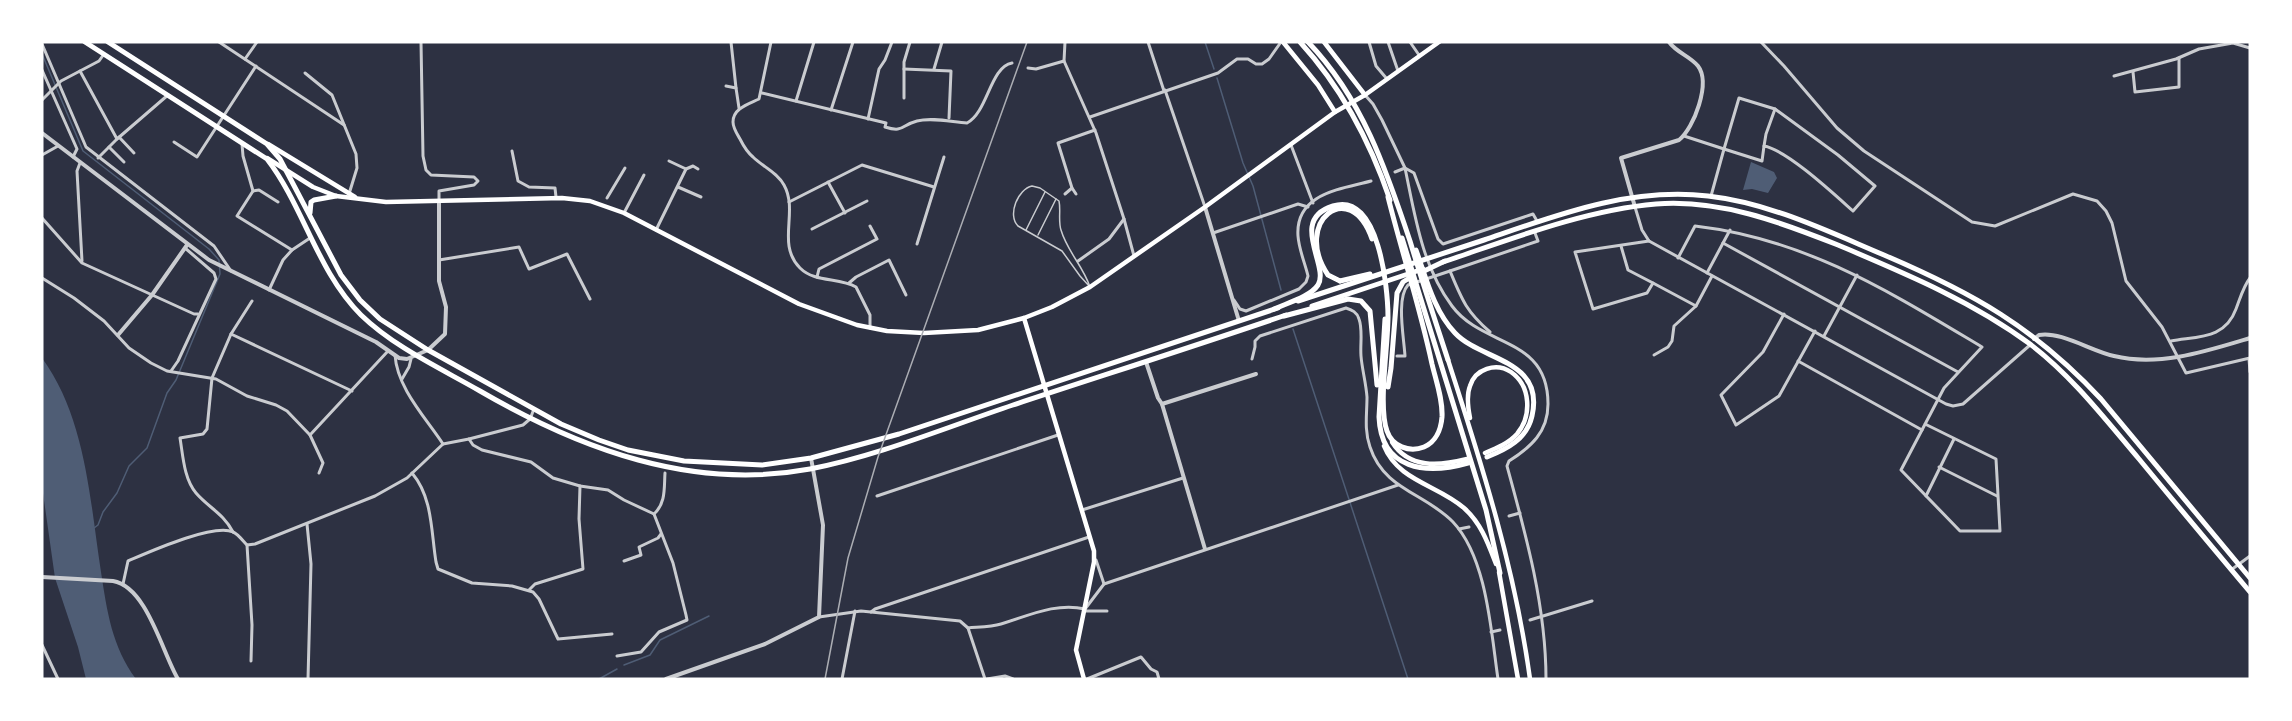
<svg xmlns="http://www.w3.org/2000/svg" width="2292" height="721" font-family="'Public Sans',sans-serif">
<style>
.water{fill:#4f5d75}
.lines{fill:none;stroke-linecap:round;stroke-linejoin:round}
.stream{stroke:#4f5d75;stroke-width:1.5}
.service{stroke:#caccd0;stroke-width:1.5}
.minor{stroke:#caccd0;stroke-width:3}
.tertiary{stroke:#caccd0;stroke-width:4}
.primary{stroke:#fff;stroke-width:4.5}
.trunk{stroke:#fff;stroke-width:5}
.motorway{stroke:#fff;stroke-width:5}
.rail{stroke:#abadb3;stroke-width:1.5}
</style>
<rect width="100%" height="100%" fill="#2d3142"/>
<!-- water -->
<g class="water">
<polygon points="1751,162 1774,172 1777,178 1768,193 1752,189 1743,190"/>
<path d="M42 358C86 418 90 501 101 572 107 611 112 647 136 679H86L78 647 55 578 42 486Z"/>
</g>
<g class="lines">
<!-- stream -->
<g class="stream">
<polyline points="1205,42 1214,69"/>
<polyline points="42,54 83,151 209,249 219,260 220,274 176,380 167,393 147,448 129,466 117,493 103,512 98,525 94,528"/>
<polyline points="1217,78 1243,163 1253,186 1281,290"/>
<polyline points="1293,329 1408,679"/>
<polyline points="624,665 650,655 660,640 709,616"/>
<polyline points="599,679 617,669"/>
</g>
<!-- service -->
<g class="service">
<path d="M1032 186 1040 188 1059 201C1061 210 1058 221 1061 230 1067 251 1083 266 1090 287L1080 276 1062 251 1018 226C1007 215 1018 189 1032 186Z"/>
<polyline points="1026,230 1045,192"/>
<polyline points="1038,235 1056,199"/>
</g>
<!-- minor -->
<g class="minor">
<polyline points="219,42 344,125"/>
<polyline points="421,42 423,156 426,170 431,175 474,177 478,181 474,185 439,191 439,201"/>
<polyline points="731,42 736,88"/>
<path d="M771 42 759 99C749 104 733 108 733 122 733 128 737 134 740 139 743 145 747 152 753 157 763 167 777 172 784 185 799 212 776 244 800 268 815 283 839 277 856 287L870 315V328"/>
<polyline points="1065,42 1064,61 1096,133 1124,219 1134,256"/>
<polyline points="1148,42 1164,91"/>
<polyline points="1369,42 1376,66 1387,79"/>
<polyline points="1388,42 1398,71"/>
<polyline points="1410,42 1419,55"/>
<polyline points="1761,42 1784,66 1837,128 1864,151 1972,222 1995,226 2073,194 2097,201 2106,211 2112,223 2126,281 2162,327 2186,373 2250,358"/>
<polyline points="42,44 86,147 214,246 231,271"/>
<polyline points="245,59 257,42"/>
<polyline points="1028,68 1036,69 1064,61"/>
<polyline points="904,69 951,71 949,118"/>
<polyline points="934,69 942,42"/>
<polyline points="42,70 77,149 73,157"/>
<polyline points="80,71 117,139 168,95"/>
<polyline points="2133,72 2135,92 2179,87 2179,58"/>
<polyline points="305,73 332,95 356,154 357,168 349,194"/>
<polyline points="2114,76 2176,59 2199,49 2233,43 2250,48"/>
<polyline points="726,86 736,88 739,108"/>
<polyline points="1165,90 1205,207"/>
<path d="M762 93 886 123 885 127C904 133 901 125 917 121 932 117 952 122 967 123 988 112 990 67 1012 63"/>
<polyline points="1365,95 1373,104 1382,120 1405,168 1414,173 1438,239 1443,244 1533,214 1537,221"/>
<polyline points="904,98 904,62 910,42"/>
<path d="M1739 98 1775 109 1838 155 1875 186 1853 211C1835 195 1787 150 1764 146L1762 161 1724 149Z"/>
<polyline points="42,100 61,81 99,61 104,54"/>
<polyline points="796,101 814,42"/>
<polyline points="831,110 853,42"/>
<polyline points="1090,117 1218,73 1237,59 1248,59 1256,64 1262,64 1269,59 1281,42"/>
<polyline points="868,119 879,69 885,60 892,42"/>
<polyline points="1684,136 1724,149 1711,196"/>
<polyline points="119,137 134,153"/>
<polyline points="174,142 197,157 256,66"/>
<polyline points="242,144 243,156 253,191 237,216 292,250 310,238"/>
<polyline points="1291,145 1313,203"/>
<polyline points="1764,146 1766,134 1775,109"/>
<polyline points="109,147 124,162"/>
<polyline points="512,151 518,181 529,187 555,188 556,197"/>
<polyline points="42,155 58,146"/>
<polyline points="98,158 117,139"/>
<polyline points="669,161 686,169"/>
<polyline points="80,163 77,171 82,261"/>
<path d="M1395 172 1405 168C1415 216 1422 266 1452 306 1483 348 1548 336 1548 404 1548 432 1531 447 1509 461L1507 466C1526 535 1546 607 1546 679"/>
<polyline points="828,182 845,213"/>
<polyline points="678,187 701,197"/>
<polyline points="253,191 259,190 278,202"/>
<polyline points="1065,194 1072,188"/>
<polyline points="1076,194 1072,188 1058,143 1095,130"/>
<polyline points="607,198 625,168"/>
<polyline points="789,202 862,165 934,187"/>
<polyline points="1635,207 1642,230 1649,241 1946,404 1953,406 1963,404 2030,345"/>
<polyline points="624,213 644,175"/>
<polyline points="42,218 82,263 194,314 198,314"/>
<polyline points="812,229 867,201"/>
<polyline points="656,230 686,169 693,166 698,169"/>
<polyline points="1213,233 1298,204 1308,207"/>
<polyline points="1649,241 1575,252 1593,309 1647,293 1653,283 1696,306 1712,276"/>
<polyline points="1723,243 1958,372"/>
<polyline points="917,244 944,157"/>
<polyline points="1621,246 1628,270 1653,283"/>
<path d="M1678 258 1695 226C1806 239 1888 291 1982 347L1944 388 1901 470 1960 531H2000L1996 459 1925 424"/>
<polyline points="439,260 519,247 529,269 567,254 590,299"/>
<polyline points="1078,261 1109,239 1124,219"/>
<polyline points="1707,273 1730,230"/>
<polyline points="817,277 819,269 877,239 870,226"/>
<polyline points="42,278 74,298 104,321 129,348 151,363 167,371 216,379 247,396 276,405 287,411 310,435 388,351"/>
<polyline points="849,283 856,277 889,260 906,295"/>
<polyline points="269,290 283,260 292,250"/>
<path d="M1234 300 1240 309 1246 311 1299 289 1306 282 1308 276C1305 263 1299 250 1298 236 1295 193 1342 189 1371 181"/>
<polyline points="1784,314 1763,352 1721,395 1736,425 1779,396 1815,331"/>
<path d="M1490 332C1466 311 1462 300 1450 271L1538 241 1535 233"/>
<polyline points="231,334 352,391"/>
<polyline points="1824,336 1857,275"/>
<path d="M2171 341C2199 336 2225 339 2236 309 2240 299 2243 287 2250 278"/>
<path d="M395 355C397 388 426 418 443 444"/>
<polyline points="1654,355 1668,347 1672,341 1674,326 1696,306"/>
<path d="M1397 356H1405C1404 338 1396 298 1408 285L1450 271"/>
<path d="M1252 359 1255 347V341L1260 336 1346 308C1352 310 1357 312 1359 319 1363 330 1360 344 1361 356 1362 369 1366 383 1367 397 1367 414 1364 430 1370 447 1384 490 1425 493 1453 522 1487 558 1491 632 1498 679"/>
<polyline points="2249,359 2250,372"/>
<polyline points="1798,361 1922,430"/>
<polyline points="171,371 178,361 216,279 214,273 185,248"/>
<polyline points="402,379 409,367 411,359"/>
<polyline points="310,435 323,463 319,473"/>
<polyline points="469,439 523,425 530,419 534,409"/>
<polyline points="1939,467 1997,496"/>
<path d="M412 473C433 498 431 532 436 562L438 569 472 583 512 586 533 592 539 599 558 639 612 634"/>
<polyline points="580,486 608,490 624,500 654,514 673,563 686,615 687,620 659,632 641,652 617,656"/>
<polyline points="877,496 1058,435"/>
<polyline points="1926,496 1954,439"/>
<polyline points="1082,510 1183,478"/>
<path d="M654 514C666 503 664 488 665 473"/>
<polyline points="1509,516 1520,513"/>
<polyline points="307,524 311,564 308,679"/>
<polyline points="1459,529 1469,527"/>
<path d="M233 532C223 513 209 508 196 493 184 479 183 456 180 438L203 434 207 429 212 378 231 334 252 301"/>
<polyline points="247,545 252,625 251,661"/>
<polyline points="1096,560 1104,584"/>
<polyline points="624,561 641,555 639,547 658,538 661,534"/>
<polyline points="2231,570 2250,556"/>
<path d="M123 584 128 561C147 553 213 523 233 532 238 534 243 541 247 545L255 544 375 496 407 478 443 444 469 439 473 445 482 450 531 462 553 478 580 486 579 519 583 569 535 584 529 590"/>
<polyline points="1085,611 1107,611"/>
<polyline points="871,612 875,609 1089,537"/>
<polyline points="819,617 861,611 960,621 968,628 985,679"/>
<polyline points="1530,620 1592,601"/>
<path d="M968 628C979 627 991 627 1001 624 1028 616 1056 602 1085 609L1104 584 1398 485"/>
<polyline points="1491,632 1500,630"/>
<polyline points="42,645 58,679"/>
<polyline points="842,679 855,611"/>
<polyline points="987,679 1005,676 1013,679"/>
<polyline points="1087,679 1141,657 1151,669 1157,672 1159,679"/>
</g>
<!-- tertiary -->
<g class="tertiary">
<polyline points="42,133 209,260 376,342 399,358 407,359 428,350 445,334 446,307 439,281 439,201"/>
<polyline points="1205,207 1239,321"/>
<path d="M1635 207 1621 158 1679 140C1694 128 1711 83 1698 66 1690 56 1677 53 1669 42"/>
<polyline points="118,335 152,295 187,245"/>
<path d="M2034 339 2039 335C2061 331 2091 351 2114 356 2159 367 2207 351 2250 338"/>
<polyline points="1146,362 1158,398 1162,404 1205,549"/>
<polyline points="1162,404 1256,374"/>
<path d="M42 577 113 581C147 587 162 652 178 679"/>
<polyline points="666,679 765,644 819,617 823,525 811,458"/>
</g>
<!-- primary -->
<g class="primary">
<polyline points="1283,42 1318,85 1335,112"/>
<polyline points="1324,42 1365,95"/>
<polyline points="268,144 355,197"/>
<polyline points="267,158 313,187 336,196 386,202 562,198 590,201 624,213 799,304 857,325 887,331 924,333 978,330 1024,318 1052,307 1090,287 1205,207 1335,112 1365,95 1439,42"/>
<polyline points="1024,318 1094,551 1094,562 1076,650 1084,679"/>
<path d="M1448 360C1482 465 1515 569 1530 679"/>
<path d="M1470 418C1468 408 1466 396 1470 386 1475 369 1496 362 1511 372 1531 386 1532 416 1517 434 1509 443 1497 448 1485 453"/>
<path d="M1392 442C1409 469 1439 466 1467 459"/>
<path d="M1384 446C1398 481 1438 485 1464 508 1481 523 1488 543 1496 564"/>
<polyline points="1499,572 1518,679"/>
</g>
<!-- trunk -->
<g class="trunk">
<path d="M85 42 267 159C304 207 317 271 361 315 394 347 440 368 480 391 580 449 692 491 810 469 878 456 947 427 1013 405 1104 375 1195 346 1286 315"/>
<polyline points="108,42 267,144 280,159 341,275 360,300 380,319 428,350 561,424 599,440 628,450 684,461 762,465 811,458 899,434 1278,308"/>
<polyline points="310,213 311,202 314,200 336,196"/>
<path d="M1443 262C1511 239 1585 210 1656 204 1720 199 1780 222 1838 245 1904 273 1972 301 2030 344 2072 376 2105 419 2139 459 2176 504 2213 548 2250 592"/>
<polyline points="1340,281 1370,274"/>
<path d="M1298 301C1360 281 1422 260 1484 240 1557 215 1629 187 1708 196 1770 203 1827 231 1884 255 1973 293 2034 327 2101 399L2250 578"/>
<polyline points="1312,306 1423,269"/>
</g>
<!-- motorway -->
<g class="motorway">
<path d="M1300 42C1342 88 1370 141 1390 200"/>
<path d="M1308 42C1362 98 1386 169 1410 241 1422 281 1435 320 1448 360"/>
<polyline points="1402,238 1486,510 1500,573"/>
<path d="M1416 250C1426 278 1434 311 1455 333 1481 361 1545 359 1532 416 1527 439 1507 449 1487 457"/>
<polyline points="1422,272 1445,261"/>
<path d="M1340 281 1328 275C1292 222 1350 176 1372 239"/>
<path d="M1274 309C1287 303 1310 297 1318 285 1330 266 1288 220 1333 206 1379 191 1388 289 1388 317 1388 347 1378 406 1387 431 1392 446 1409 453 1424 447 1436 442 1441 429 1442 417 1443 400 1436 381 1432 364 1420 307 1402 253 1388 197"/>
<polyline points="1284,316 1348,299 1361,301 1370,311 1377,385"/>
<path d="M1385 319 1379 417C1381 470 1426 475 1468 463"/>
<polyline points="1388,387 1391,368 1397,293 1403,282 1411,277"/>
</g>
<!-- rail -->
<polyline class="rail" points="825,679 848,558 878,457 1027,42"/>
</g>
<!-- border -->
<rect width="2292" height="721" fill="none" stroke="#ffffff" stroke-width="87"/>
</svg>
